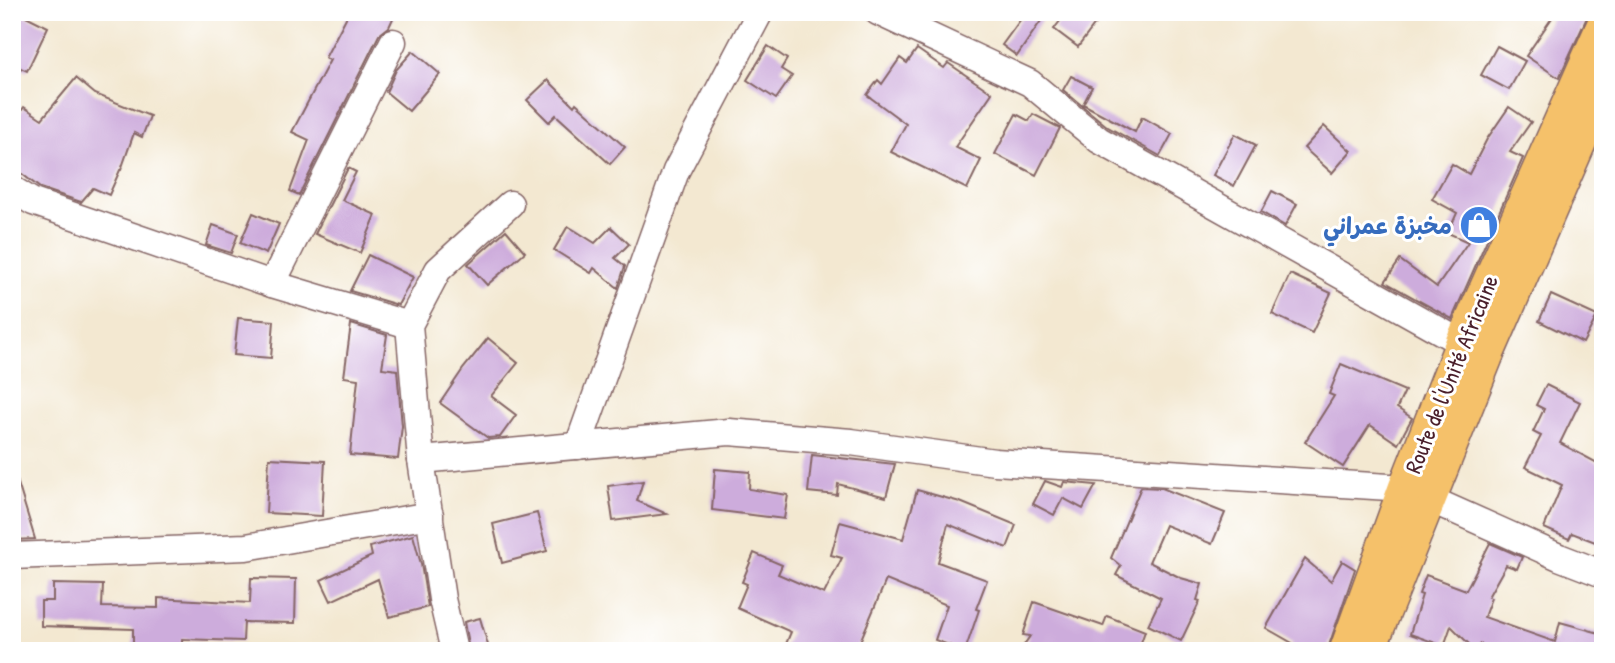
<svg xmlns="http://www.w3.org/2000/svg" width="1615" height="663" font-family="'Patrick Hand','Playpen Sans Arabic',sans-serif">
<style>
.building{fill:#cdacdc}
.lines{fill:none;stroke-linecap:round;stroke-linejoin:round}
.minor-casing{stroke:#856565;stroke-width:29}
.major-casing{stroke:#856565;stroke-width:36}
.minor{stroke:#fff;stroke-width:26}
.major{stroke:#f5c16b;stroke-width:33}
.labels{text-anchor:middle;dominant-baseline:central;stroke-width:6;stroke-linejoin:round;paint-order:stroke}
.shop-label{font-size:23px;font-weight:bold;fill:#366cbe;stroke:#fff;text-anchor:end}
.street-label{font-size:23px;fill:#4a1f2b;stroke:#fff}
</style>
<rect width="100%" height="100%" fill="#fff"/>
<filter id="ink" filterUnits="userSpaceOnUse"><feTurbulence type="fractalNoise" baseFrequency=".0143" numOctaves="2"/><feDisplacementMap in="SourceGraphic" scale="14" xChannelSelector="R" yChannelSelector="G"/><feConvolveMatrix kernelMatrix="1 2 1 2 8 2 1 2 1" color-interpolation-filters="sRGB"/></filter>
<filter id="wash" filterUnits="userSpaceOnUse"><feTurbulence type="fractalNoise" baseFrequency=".00686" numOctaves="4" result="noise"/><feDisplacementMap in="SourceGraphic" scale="28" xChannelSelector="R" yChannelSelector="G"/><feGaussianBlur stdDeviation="1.57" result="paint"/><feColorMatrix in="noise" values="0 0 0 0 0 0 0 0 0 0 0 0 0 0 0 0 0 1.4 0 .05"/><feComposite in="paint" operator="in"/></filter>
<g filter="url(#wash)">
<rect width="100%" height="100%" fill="#f3e8d1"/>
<g id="blocks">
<!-- building -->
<g class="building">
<polygon points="12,12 18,12 48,27 27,71 12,64"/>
<polygon points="349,12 396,12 389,27 379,35 299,195 290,191 309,140 292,132 330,60 325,58"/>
<polygon points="1026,12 1047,12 1017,56 1002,45"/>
<polygon points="1067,12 1104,12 1078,47 1054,29"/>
<polygon points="1556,12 1589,13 1559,78 1526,56"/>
<polygon points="768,46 787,59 781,69 792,76 776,99 747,80"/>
<polygon points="1497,46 1525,61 1509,90 1481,75"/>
<polygon points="917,49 944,68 948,63 992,93 955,147 981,160 967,189 891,152 906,124 867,95 878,80 882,84 900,58 907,63"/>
<polygon points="413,51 440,74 409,111 386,92 396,70"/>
<polygon points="1071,76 1092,87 1083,104 1135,132 1142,117 1172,134 1160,156 1108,127 1063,90"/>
<polygon points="76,78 95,94 150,116 142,137 134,133 121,170 120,170 109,195 93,188 81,202 40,188 12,166 12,124 24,107 42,119"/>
<polygon points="548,80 574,106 576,103 625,147 610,164 556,115 549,122 527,100"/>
<polygon points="1509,107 1531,122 1510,152 1523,158 1452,319 1385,282 1400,260 1437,287 1468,242 1448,233 1457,213 1432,199 1452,164 1469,174 1487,139"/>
<polygon points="1016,114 1029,121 1033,114 1060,128 1036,175 995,154"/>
<polygon points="1324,126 1351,151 1332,173 1304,148"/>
<polygon points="1235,134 1256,145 1234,186 1213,175"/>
<polygon points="348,168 356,172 342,200 376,215 360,253 315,234"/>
<polygon points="1272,191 1297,204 1285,226 1261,212"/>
<polygon points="253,213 279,224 266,254 240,243"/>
<polygon points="213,225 238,234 231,253 206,245"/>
<polygon points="568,226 595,243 611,227 629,244 615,258 625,266 618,288 594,268 591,273 554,250"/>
<polygon points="506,230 525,252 487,285 468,264"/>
<polygon points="368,255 413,277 398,305 350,291"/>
<polygon points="1290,274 1331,293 1312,333 1272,314"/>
<polygon points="1551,295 1597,316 1583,343 1539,321"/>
<polygon points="238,318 274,321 271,358 234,355"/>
<polygon points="351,324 387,335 382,368 397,370 402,426 398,459 350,455 358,379 344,377"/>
<polygon points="488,338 518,363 491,396 516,415 500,437 488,438 440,403 463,369"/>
<polygon points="1341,364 1405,391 1397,408 1412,418 1398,444 1370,425 1343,467 1305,442 1334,396 1329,394"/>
<polygon points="1546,385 1580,402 1560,443 1603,466 1603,545 1572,533 1569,539 1544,528 1562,485 1525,467 1541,436 1533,432 1544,409 1536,405"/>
<polygon points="812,455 895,464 886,497 838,484 837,495 808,492"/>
<polygon points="269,458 325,461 322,516 266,513"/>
<polygon points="715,469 750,472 749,489 788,495 784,519 712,510"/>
<polygon points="12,480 17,480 35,539 12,540"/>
<polygon points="643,481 637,501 667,514 613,521 608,486"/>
<polygon points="1045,481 1062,487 1064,482 1096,485 1083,509 1063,498 1054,515 1033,504"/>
<polygon points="1141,487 1162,488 1225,513 1212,544 1165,525 1149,562 1181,578 1202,584 1197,600 1200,601 1181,641 1148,625 1161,598 1116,575 1121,566 1111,558"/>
<polygon points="917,490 960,502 1016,525 1007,548 948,524 938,562 987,580 976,609 979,610 965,651 935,640 947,605 886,580 856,651 783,651 791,632 737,608 747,584 742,582 754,553 782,565 778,574 824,594 842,558 831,555 840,522 903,539"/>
<polygon points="537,513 547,551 502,563 493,524"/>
<polygon points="413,535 421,564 428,607 389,617 378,579 331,601 321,580 372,556 370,547"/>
<polygon points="1490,543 1522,557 1517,569 1506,565 1488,597 1491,598 1484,617 1555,642 1560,622 1603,634 1603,651 1499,651 1480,644 1475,650 1451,626 1444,646 1410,634 1422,595 1419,594 1426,575 1466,590"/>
<polygon points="1305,559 1331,581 1342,561 1355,569 1327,651 1288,651 1292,643 1266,628"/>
<polygon points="251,578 296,579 295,623 244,622 243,641 182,639 182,649 133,648 133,629 41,626 41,601 53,601 53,584 103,585 102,607 158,608 158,598 250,603"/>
<polygon points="1034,602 1103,626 1107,616 1145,631 1138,651 1020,651 1030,636 1023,635"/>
<polygon points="480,618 488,645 469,650 464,622"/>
</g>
</g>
</g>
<g filter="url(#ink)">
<use href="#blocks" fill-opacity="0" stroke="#856565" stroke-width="2"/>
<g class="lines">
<!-- minor casing -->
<g class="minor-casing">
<g id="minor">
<polyline points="878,12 1030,83 1099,140 1462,343"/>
<polyline points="12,189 33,202 272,284 409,325"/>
<polyline points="272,284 393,42"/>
<polyline points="578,446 676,171 760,12"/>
<polyline points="421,460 729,432 851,442 995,462 1405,488 1559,557 1603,574"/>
<polyline points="12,556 246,547 430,515"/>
<polyline points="454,651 442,599 421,460 409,325 438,270 510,204"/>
</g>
</g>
<!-- major casing -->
<g class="major-casing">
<g id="major">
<polyline points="1376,632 1486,357 1603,88"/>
<polyline points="1346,651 1405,488 1462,343 1603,26"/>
</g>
</g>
<!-- minor -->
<use href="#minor" class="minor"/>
<!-- major -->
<use href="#major" class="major"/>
</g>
</g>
<!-- icons -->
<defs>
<g id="shop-disc" transform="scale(2.0125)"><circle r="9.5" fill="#3f7fe0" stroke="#fff"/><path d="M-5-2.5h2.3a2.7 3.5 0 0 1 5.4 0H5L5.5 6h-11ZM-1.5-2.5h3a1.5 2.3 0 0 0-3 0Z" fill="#fff"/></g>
</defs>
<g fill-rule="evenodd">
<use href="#shop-disc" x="1479" y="225"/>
</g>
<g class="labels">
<!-- shop labels -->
<g class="shop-label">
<text x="1452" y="225">مخبزة عمراني</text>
</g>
<!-- street labels -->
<g class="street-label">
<text transform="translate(1451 374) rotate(-68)">Route de l'Unité Africaine</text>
</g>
</g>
<!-- margin -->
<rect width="1615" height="663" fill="none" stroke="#fff" stroke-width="42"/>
</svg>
